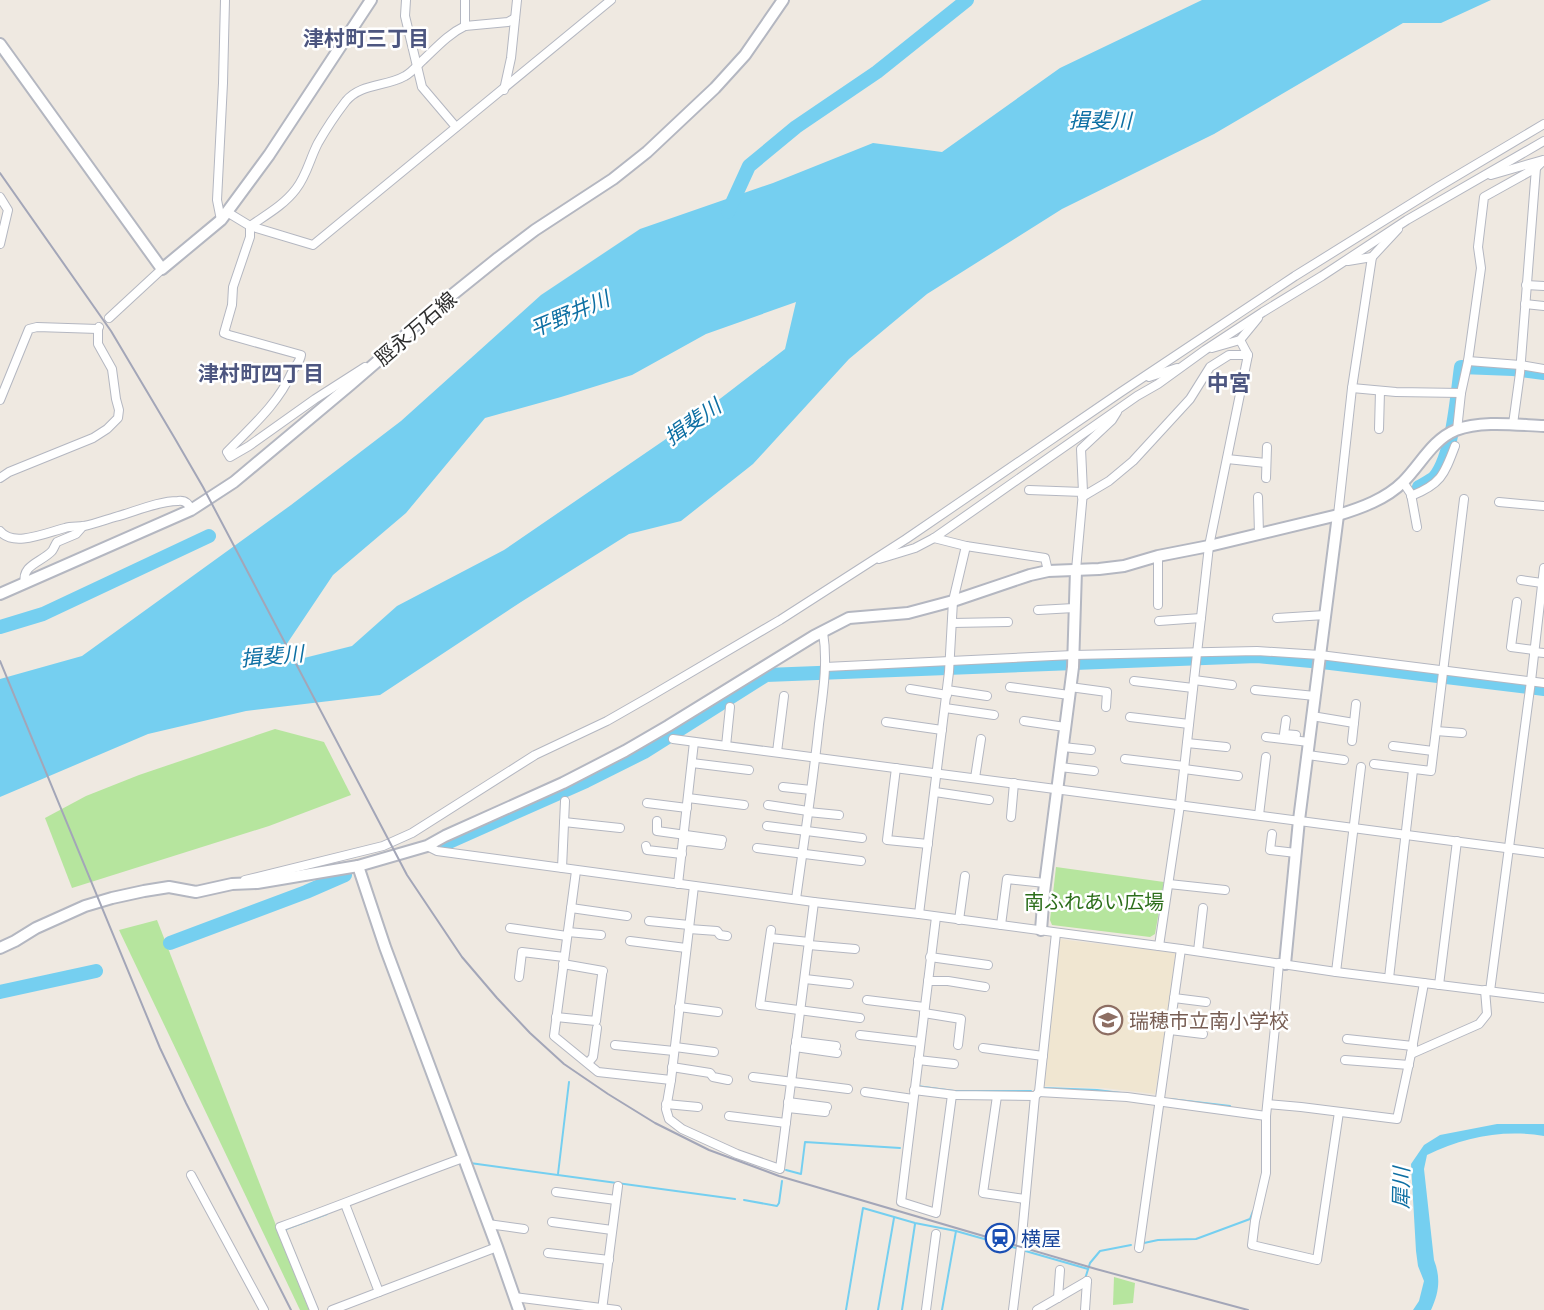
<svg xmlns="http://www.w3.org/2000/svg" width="1544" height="1310" font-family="Barlow,'Noto Sans JP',sans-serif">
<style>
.education{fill:#f0e6d1}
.green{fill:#b6e59e}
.water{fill:#75cff0;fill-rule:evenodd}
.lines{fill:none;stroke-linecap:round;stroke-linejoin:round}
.stream{stroke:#75cff0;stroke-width:2}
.river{stroke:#75cff0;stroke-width:14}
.street-casing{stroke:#b4b7c1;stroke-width:10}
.secondary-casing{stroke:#b4b7c1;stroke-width:14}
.street{stroke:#fff;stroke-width:8}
.secondary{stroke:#fff;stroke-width:10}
.rail{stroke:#a3a6b8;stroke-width:2}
.labels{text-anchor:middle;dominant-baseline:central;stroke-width:5;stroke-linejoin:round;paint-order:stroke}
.street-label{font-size:20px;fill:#2e2e2e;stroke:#fff}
.park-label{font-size:20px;fill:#2c6e1b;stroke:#fff}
.education-label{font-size:20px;fill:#785e54;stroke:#fff;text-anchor:start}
.transit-label{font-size:20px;fill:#164399;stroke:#fff;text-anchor:start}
.neighbourhood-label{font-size:21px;font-weight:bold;fill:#4d5680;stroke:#fff}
.water-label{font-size:21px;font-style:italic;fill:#0d6fa3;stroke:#fff}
.quarter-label{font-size:22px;font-weight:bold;fill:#4d5680;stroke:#fff}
</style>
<rect width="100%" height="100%" fill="#efe9e1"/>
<!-- education -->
<polygon class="education" points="1058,939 1178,953 1155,1094 1104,1088 1042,1086"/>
<!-- green -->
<g class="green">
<polygon points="275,729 324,742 351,795 269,826 72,888 45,818 86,796 139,775"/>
<polygon points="1056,867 1164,882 1155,934 1150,937 1052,925 1050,920"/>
<polygon points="157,920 309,1310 300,1310 119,930"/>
<polygon points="1114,1277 1135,1283 1133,1303 1113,1305"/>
</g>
<!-- water -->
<g class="water">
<path d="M1202 0H1491L1441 23H1403L1214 134 1062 209 927 294 849 359 753 464 681 521 629 534 521 602 380 695 246 711 148 734 0 797V679L82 656 291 505 401 421 541 295 640 229 773 183 873 143 942 152 1060 68ZM796 302 785 349 682 428 504 550 397 606 352 646 272 666 333 575 406 513 485 418 561 397 632 375 706 334Z"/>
<path d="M1497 1124H1544V1136C1504 1129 1463 1137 1427 1155L1424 1169 1434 1260C1441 1278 1439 1293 1431 1310H1413L1419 1301 1424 1281 1418 1266 1416 1251 1411 1164 1424 1145 1440 1135Z"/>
</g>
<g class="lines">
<!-- stream -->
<g class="stream">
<polyline points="917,1086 954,1091 1031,1091"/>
<polyline points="1044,1088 1097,1090 1121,1093"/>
<polyline points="1170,1099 1230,1106"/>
<polyline points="470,1163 735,1199"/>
<polyline points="786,1170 801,1174 805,1142 900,1148"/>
<polyline points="558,1174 569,1082"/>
<polyline points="744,1200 777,1206 779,1203 782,1181"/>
<polyline points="286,1231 286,1229 327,1214"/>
<polyline points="1144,1243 1158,1240 1196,1239 1250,1219 1253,1211"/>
<polyline points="1022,1250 1088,1269"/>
<polyline points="1085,1279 1090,1263 1100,1251 1131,1245"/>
<polyline points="846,1310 863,1208 915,1223 956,1231 1016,1248"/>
<polyline points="878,1310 894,1218"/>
<polyline points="902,1310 915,1224"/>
<polyline points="942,1310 956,1231"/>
</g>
<!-- river -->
<g class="river">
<polyline points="728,212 749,166 796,127 877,72 967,0"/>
<path d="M1419 487C1424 484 1431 481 1435 477 1453 455 1457 395 1461 367L1513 369 1544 373"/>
<polyline points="0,627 43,614 209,536"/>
<polyline points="442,845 586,781 644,752 766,675 1257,656 1322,662 1544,689"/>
<polyline points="170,943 306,892 345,875"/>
<polyline points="0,992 96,971"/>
</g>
<!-- street casing -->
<g class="street-casing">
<g id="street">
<polyline points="406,0 405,16 422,87 456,127"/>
<polyline points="465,26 465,0"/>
<polyline points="504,90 511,58 517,0"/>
<polyline points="1491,175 1543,160"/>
<polyline points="0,197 8,210 0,244"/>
<path d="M227 212 250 226 313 245C413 164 512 82 611 0"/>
<polyline points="221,220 217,200 223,83 225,0"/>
<polyline points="1348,261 1372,257"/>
<polyline points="1526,285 1544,286"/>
<polyline points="1525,304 1544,306"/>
<polyline points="109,318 162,269"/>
<polyline points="1212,348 1240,340"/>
<polyline points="1468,361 1520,365 1544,369"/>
<path d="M365 367 315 399 249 446 230 457 227 452C251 427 278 404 292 372 295 366 300 362 301 355L229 335 224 333 232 305 233 287 250 237V226C266 215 284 205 296 189 307 175 310 158 318 143 326 129 336 114 346 101 361 83 386 87 405 76 411 73 417 66 422 61 436 48 448 34 465 26L508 22 515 18"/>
<polyline points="1149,377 1177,368"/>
<polyline points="1352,388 1396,392 1461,393"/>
<polyline points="0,400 29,329 37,327 98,329 99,327"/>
<polyline points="1513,424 1520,373 1536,168"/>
<polyline points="1379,429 1380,391"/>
<polyline points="1457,430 1461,393 1468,361 1481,268 1478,247 1484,197 1536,168 1544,160"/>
<polyline points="1227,459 1266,463"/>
<polyline points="0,478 9,472 93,438 107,429 118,418 119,410 116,399 112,369 98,344 98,329"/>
<polyline points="1266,478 1267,447"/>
<polyline points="1403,482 1411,494 1417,527"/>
<polyline points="1029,490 1083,492"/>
<path d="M1411 496C1441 484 1444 475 1455 446"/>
<polyline points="1082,497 1109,481 1133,461 1190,399 1210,367 1229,355 1248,355"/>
<polyline points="1258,497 1259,534"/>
<polyline points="1499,502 1544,506"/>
<polyline points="1338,515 1352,388 1372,257 1398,229"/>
<path d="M0 531C13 548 48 532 65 528 71 526 78 527 84 526 94 524 105 520 115 517 134 512 158 501 178 501 185 500 189 504 191 510"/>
<polyline points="934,538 966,546 1045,558 1048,571"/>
<polyline points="879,559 915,548 934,538 1137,396 1158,384 1205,350 1263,312 1322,276 1407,220 1544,141"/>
<polyline points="1076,570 1083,492 1081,449 1112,420 1117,412"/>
<polyline points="1521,580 1542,583"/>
<path d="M25 583C21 565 42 562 52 551 53 550 56 543 57 542L76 534 83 526"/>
<polyline points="1517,602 1511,647 1534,650"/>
<polyline points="1158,605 1158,556"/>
<polyline points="1038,610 1074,608"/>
<polyline points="1277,618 1325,615"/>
<polyline points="1159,621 1201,618"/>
<polyline points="952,623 1008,622"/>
<polyline points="1534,652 1544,653"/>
<polyline points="825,667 1073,655 1257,651 1320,655 1544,683"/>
<polyline points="1194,680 1232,685"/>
<polyline points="1134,681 1193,688"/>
<polyline points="1010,687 1069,695"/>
<polyline points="1070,687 1107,692 1106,707"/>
<polyline points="910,689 947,695"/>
<polyline points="947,690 987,696"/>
<polyline points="1255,690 1315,696"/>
<polyline points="945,708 994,715"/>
<polyline points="1312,716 1354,723"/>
<polyline points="1130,717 1189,724"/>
<polyline points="1286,720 1284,734 1296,735"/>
<polyline points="1024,721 1065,727"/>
<polyline points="886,722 942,730"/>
<polyline points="1436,731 1462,733"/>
<polyline points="1266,737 1309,742"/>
<polyline points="673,739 1544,853"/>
<polyline points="1352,741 1356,704"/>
<polyline points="1187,743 1226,747"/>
<polyline points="726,746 730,707"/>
<polyline points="1393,746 1433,751"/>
<polyline points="1063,747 1091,750"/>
<polyline points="777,752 784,696"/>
<polyline points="1308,755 1344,760"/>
<polyline points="1125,759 1184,766"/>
<polyline points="692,763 749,770"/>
<polyline points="1374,764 1431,771 1464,499"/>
<polyline points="1060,767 1094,771"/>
<polyline points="896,768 887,840 928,844"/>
<polyline points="1184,769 1238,776"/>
<polyline points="975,778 981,739"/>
<polyline points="783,787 811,790"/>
<polyline points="935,792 989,800"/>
<polyline points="688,798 744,805"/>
<polyline points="647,803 687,808"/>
<polyline points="768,805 808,811"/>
<polyline points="808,812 839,815"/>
<polyline points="1259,815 1266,757"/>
<polyline points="1011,817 1014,783"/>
<polyline points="657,821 657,831 722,840"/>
<polyline points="564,822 620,828"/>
<polyline points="767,826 862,838"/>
<polyline points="1272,834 1270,850 1296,853"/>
<polyline points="683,842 689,841 721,845"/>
<polyline points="427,846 437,851 814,902 919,914 1181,949 1336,972 1544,998"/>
<polyline points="646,846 647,850 682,854"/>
<polyline points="757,848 861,861"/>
<polyline points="562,868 565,801"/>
<polyline points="576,871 554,1036 598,1072 671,1080"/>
<polyline points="245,880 383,846 412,833 535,755 607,721 649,697 780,620 906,539 1121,392 1295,276 1438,187 1544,124"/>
<polyline points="678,884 694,742"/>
<polyline points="1169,884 1225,890"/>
<polyline points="694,886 671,1080 666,1109 669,1119 682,1129 737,1154 780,1169 814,902"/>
<path d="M796 899C804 841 813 783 819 724 823 693 828 663 823 632"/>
<polyline points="571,908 627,916"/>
<polyline points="919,914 949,672 953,601 966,546"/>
<polyline points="936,917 901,1202 936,1213 952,1095"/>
<polyline points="959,920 965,876"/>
<polyline points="649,921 689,925"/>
<polyline points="1001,925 1007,879 1045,883"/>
<polyline points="510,928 567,936"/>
<polyline points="689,929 717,931 720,935 727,936"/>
<polyline points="771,930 760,1005 860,1018"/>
<polyline points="568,932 601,935"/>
<polyline points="770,938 809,942"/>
<polyline points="630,941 686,948"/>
<polyline points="809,945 855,949"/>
<polyline points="1159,946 1180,805 1209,546 1248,355 1240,340 1258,318"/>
<polyline points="1198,951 1203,908"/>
<polyline points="930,957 988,965"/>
<polyline points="1279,963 1274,1019 1275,1027 1266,1116 1266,1173 1255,1221 1252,1245 1317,1260 1339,1112"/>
<polyline points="563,964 603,971"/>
<polyline points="1336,972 1361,767"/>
<polyline points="519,977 522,952 564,957"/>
<polyline points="1389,978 1413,770"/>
<polyline points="805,979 849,984"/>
<polyline points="928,981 948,981 985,987"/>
<polyline points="1439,985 1457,841"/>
<polyline points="1490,991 1531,681 1544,568"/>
<polyline points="1174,998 1206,1002"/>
<polyline points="867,1000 924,1007"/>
<polyline points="679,1007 718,1012"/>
<polyline points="924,1013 961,1019 958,1045"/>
<polyline points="556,1017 596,1021 602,975"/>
<polyline points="1170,1030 1203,1034"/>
<polyline points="860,1035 920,1042"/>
<polyline points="1347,1039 1413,1046"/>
<polyline points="796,1041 836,1046"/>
<polyline points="615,1045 674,1051"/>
<polyline points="675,1047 714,1052"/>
<polyline points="795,1047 837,1053"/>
<polyline points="983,1048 1043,1056"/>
<polyline points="1411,1054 1479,1024 1487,1014 1485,990"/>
<polyline points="918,1060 954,1064"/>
<polyline points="1345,1060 1409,1065"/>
<polyline points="588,1063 593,1057 597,1028"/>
<polyline points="672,1067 710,1073 713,1077 728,1080"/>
<polyline points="753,1077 848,1089"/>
<polyline points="914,1090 955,1095 1035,1096"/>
<polyline points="865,1092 913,1099"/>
<polyline points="1039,1092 1127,1097 1266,1116"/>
<polyline points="997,1096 983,1193 1025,1199"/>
<polyline points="788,1102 827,1107"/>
<polyline points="666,1104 698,1107"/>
<polyline points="1268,1104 1301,1107 1397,1119 1411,1054 1424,983"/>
<polyline points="788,1108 825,1112"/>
<polyline points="729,1116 786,1123"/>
<polyline points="191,1175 264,1310"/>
<polyline points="556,1192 616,1200"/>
<polyline points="345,1204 379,1292"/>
<polyline points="552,1222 612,1230"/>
<polyline points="488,1224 524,1229"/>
<polyline points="1139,1248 1181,949"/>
<polyline points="548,1253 609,1260"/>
<polyline points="514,1297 617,1310"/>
<polyline points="1058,1298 1060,1270"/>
<path d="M314 1310 280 1227C342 1205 402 1180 463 1158"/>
<polyline points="332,1310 497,1247"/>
<polyline points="602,1310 618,1186"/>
<polyline points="926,1310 936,1234"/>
<polyline points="1013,1310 1021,1246 1035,1096 1039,1092 1056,933"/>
<polyline points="1037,1310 1087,1281"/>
<polyline points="1085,1310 1087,1281"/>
</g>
</g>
<!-- secondary casing -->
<g class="secondary-casing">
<g id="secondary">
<polyline points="0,44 162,269 221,220 227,212 269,155 371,0"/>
<polyline points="0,594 191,510 234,482 350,385 387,353 421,320 498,258 535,230 613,179 647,152 715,88 745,55 783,0"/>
<polyline points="358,866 385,947 497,1247 519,1310"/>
<polyline points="1041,930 1044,892 1073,667 1076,570"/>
<path d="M0 948 15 941 36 928 65 915 85 906 112 898 144 891 169 887 196 892 232 884 257 883 358 866 427 846 445 836 563 783 625 751 668 726 814 636 849 618 908 613 953 601 1030 575 1048 571 1099 569 1124 566 1158 556 1209 546 1338 515C1361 508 1386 499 1403 482 1421 464 1432 440 1456 430 1481 420 1518 425 1544 426"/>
<polyline points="1285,964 1299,820 1338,515"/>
</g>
</g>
<!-- street -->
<use href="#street" class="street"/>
<!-- secondary -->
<use href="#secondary" class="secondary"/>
<!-- rail -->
<g class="rail">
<polyline points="0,173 111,331 174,437 203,487 252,580 407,875 462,957 497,998 530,1033 564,1064 608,1094 655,1123 709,1150 779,1176 1096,1269 1248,1310"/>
<polyline points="0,661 160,1048 186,1103 291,1310"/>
</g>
</g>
<!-- icons -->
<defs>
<g id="school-ring" transform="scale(1.5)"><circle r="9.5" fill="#fff" stroke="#8d6e63" stroke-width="1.5"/><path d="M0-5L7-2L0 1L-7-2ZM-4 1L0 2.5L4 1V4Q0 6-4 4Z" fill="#8d6e63"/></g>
<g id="station-ring" transform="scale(1.5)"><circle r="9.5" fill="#fff" stroke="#1a4fb4" stroke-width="1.5"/><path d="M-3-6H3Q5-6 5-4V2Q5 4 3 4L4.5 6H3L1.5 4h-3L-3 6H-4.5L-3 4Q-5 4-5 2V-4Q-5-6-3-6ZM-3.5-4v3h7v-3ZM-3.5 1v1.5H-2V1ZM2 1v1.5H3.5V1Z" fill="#1a4fb4"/></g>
</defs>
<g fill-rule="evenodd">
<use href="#school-ring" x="1108" y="1020"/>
<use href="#station-ring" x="1000" y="1238"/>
</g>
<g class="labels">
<!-- street labels -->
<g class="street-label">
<text transform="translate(415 328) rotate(-41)">脛永万石線</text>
</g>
<!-- park labels -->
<g class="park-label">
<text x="1094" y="901">南ふれあい広場</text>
</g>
<!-- education labels -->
<g class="education-label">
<text x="1129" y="1020">瑞穂市立南小学校</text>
</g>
<!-- transit labels -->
<g class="transit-label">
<text x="1021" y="1238">横屋</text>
</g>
<!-- neighbourhood labels -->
<g class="neighbourhood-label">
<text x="366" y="37">津村町三丁目</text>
<text x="261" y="372">津村町四丁目</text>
</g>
<!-- water labels -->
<g class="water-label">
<text x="1100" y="119">揖斐川</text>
<text transform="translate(569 313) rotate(-23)">平野井川</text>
<text transform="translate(692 421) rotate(-35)">揖斐川</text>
<text transform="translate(272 655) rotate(-5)">揖斐川</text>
<text transform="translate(1400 1188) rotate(-89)">犀川</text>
</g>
<!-- quarter labels -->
<g class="quarter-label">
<text x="1229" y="382">中宮</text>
</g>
</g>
</svg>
